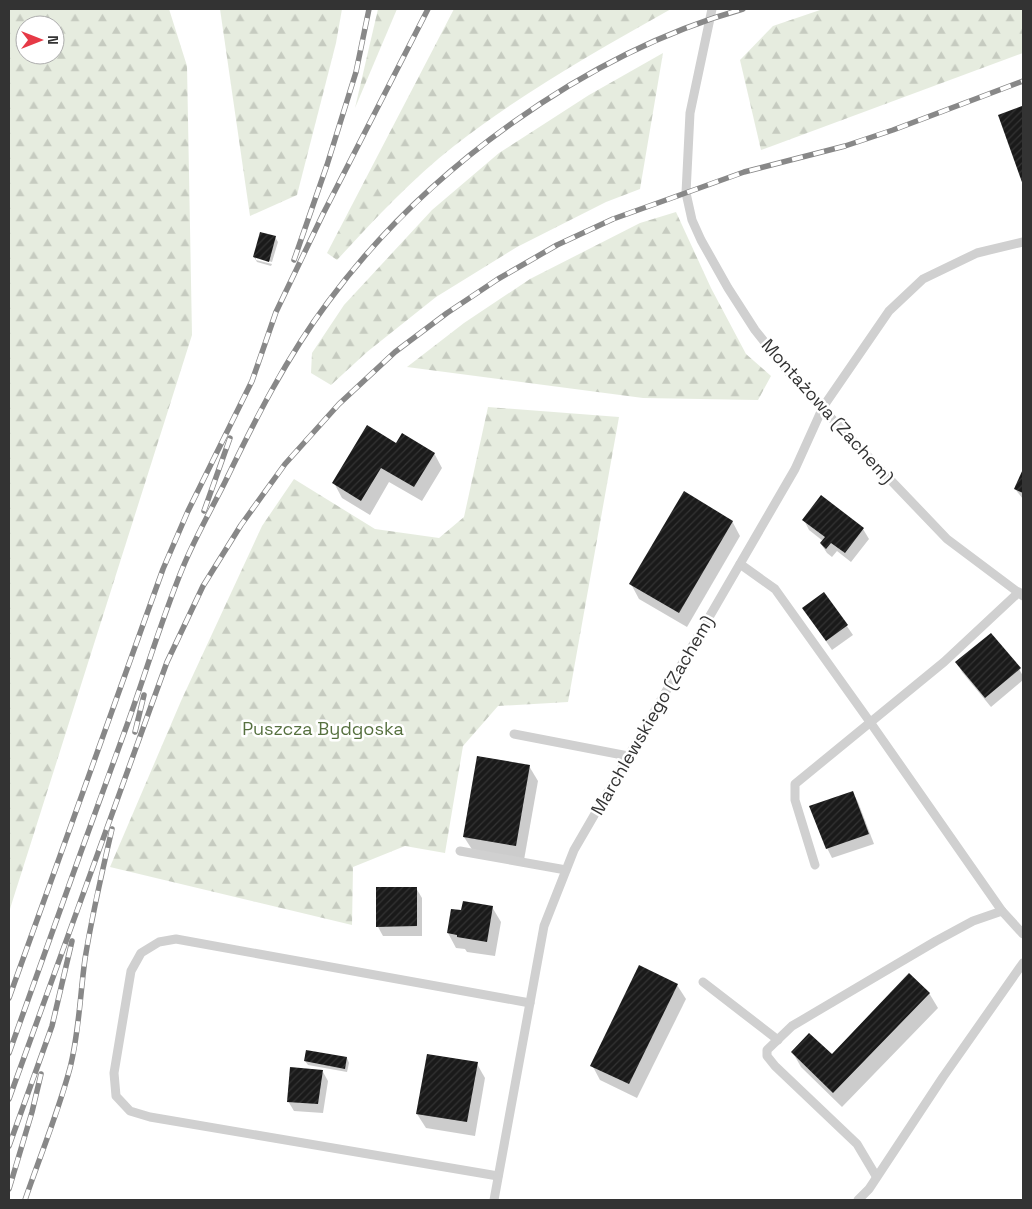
<svg xmlns="http://www.w3.org/2000/svg" width="1032" height="1209" font-family="'Space Grotesk',sans-serif">
<style>
.forest{fill:url(#forest-firs);fill-rule:evenodd}
.shadow{fill:#0003}
.building{fill:url(#building-hatch)}
.lines{fill:none;stroke-linecap:round;stroke-linejoin:round}
.lane{stroke:#d0d0d0;stroke-width:9}
.rail-casing{stroke:#888;stroke-width:5.5}
.rail{stroke:#fff;stroke-width:4;stroke-dasharray:11;stroke-linecap:butt}
.labels{text-anchor:middle;dominant-baseline:central;stroke-width:5;stroke-linejoin:round;paint-order:stroke}
.street-label{font-size:18px;fill:#333;stroke:#fff}
.park-label{font-size:18px;fill:#56703f;stroke:#fff}
</style>
<defs>
<pattern id="forest-firs" width="22" height="20" patternUnits="userSpaceOnUse" patternTransform="scale(1.25)"><rect width="22" height="20" fill="#e6ecdf"/><path d="M5 1l3.5 6h-7zM16 11l3.5 6h-7z" fill="#c6cbc0"/></pattern>
<pattern id="building-hatch" width="6" height="6" patternUnits="userSpaceOnUse" patternTransform="scale(1.25)"><rect width="6" height="6" fill="#1a1a1a"/><path d="M-1 1l2-2M0 6l6-6M5 7l2-2" fill="none" stroke="#333"/></pattern>
</defs>
<rect width="100%" height="100%" fill="#fff"/>
<!-- forest -->
<g class="forest">
<path d="M9 9H169L187 66 192 335 9 912ZM25 25H55V55H25Z"/>
<polygon points="220,9 342,9 336,43 297,195 250,216"/>
<polygon points="378,9 397,9 355,108"/>
<path d="M454 9H671C596 51 522 93 454 146 411 180 374 220 337 260L327 253Z"/>
<polygon points="823,9 1023,9 1023,53 761,150 740,60 773,26"/>
<polygon points="663,53 640,189 606,202 517,247 436,297 367,352 331,385 311,373 312,353 344,305 432,210 499,153 589,95"/>
<polygon points="676,212 711,288 746,354 771,376 758,400 643,398 407,367 464,323 530,279 640,223"/>
<polygon points="488,407 619,417 568,702 498,706 463,746 445,853 405,846 353,867 352,925 110,867 181,701 262,526 294,479 375,529 439,538 464,517"/>
</g>
<!-- shadow -->
<g class="shadow">
<polygon points="1022,108 1023,110 1023,182 1000,115"/>
<polygon points="275,237 278,242 272,262 256,257 256,260 272,264 271,266 257,262 254,257"/>
<polygon points="397,445 434,453 442,468 422,501 389,482 370,515 342,498 334,483"/>
<polygon points="1023,472 1023,499 1015,489"/>
<polygon points="804,520 863,529 869,539 851,562 837,551 832,557 827,553 821,544 823,541 809,530"/>
<polygon points="732,521 740,536 687,627 639,599 631,584"/>
<polygon points="824,593 853,635 832,650 803,608"/>
<polygon points="957,663 1019,669 1023,676 1023,680 991,707 962,672"/>
<polygon points="529,766 538,781 524,860 473,851 464,837"/>
<polygon points="852,792 858,802 874,844 832,858 827,848"/>
<polygon points="416,888 422,898 422,936 383,936 378,927"/>
<polygon points="492,907 501,922 495,956 467,952 465,949 456,948 448,933"/>
<polygon points="677,985 686,999 637,1098 600,1080 592,1065"/>
<polygon points="929,993 938,1008 842,1107 801,1067 793,1053 832,1055"/>
<polygon points="347,1058 349,1063 347,1072 308,1065 305,1061"/>
<polygon points="477,1064 485,1078 475,1136 426,1128 417,1114"/>
<polygon points="323,1072 328,1081 323,1113 294,1111 288,1101"/>
</g>
<!-- building -->
<g class="building">
<polygon points="1022,106 1023,109 1023,185 998,115"/>
<polygon points="260,232 276,236 269,262 253,257"/>
<polygon points="367,425 396,443 402,433 435,453 414,487 381,468 361,501 332,483"/>
<polygon points="1023,469 1023,493 1014,489"/>
<polygon points="684,491 733,521 679,613 629,584"/>
<polygon points="821,495 864,528 845,553 831,543 826,549 820,543 825,537 802,520"/>
<polygon points="824,592 848,625 826,641 802,608"/>
<polygon points="991,633 1021,668 985,698 955,662"/>
<polygon points="477,756 530,765 516,846 463,837"/>
<polygon points="853,791 869,834 826,849 809,806"/>
<polygon points="376,887 417,887 417,926 376,927"/>
<polygon points="463,901 493,906 487,942 457,937 457,935 447,933 451,909 461,910"/>
<polygon points="639,965 678,984 629,1084 590,1066"/>
<polygon points="909,973 930,993 833,1093 791,1052 809,1033 832,1054"/>
<polygon points="306,1050 347,1057 345,1069 304,1061"/>
<polygon points="427,1054 478,1062 467,1122 416,1114"/>
<polygon points="290,1067 323,1070 318,1104 287,1102"/>
</g>
<g class="lines">
<!-- lane -->
<g class="lane">
<polyline points="712,9 690,113 686,193 692,220 701,240 728,288 755,330 794,379 947,539 1023,596"/>
<polyline points="740,564 775,589 870,722 1002,911 1023,934"/>
<polyline points="514,734 628,756"/>
<polyline points="460,851 566,870"/>
<polyline points="815,865 795,800 795,784 944,662 1019,592"/>
<polyline points="703,982 778,1040"/>
<polyline points="498,1176 150,1117 130,1111 116,1096 114,1073 131,971 141,953 159,942 176,939 530,1003"/>
<polyline points="876,1176 857,1144 775,1066 767,1056 767,1050 792,1026 936,941 973,921 1002,911"/>
<polyline points="494,1200 544,926 574,850 795,469 823,407 889,311 923,279 977,253 1023,242"/>
<polyline points="858,1200 869,1189 943,1077 1023,963"/>
</g>
<!-- rail casing -->
<g class="rail-casing">
<g id="rail">
<polyline points="294,260 327,165 356,72 369,9"/>
<polyline points="204,511 230,438"/>
<polyline points="135,732 144,695"/>
<polyline points="9,998 163,569 188,511 252,381 276,312 323,214 428,9"/>
<path d="M9 1053C48 944 87 834 127 725 146 672 162 618 183 567 195 538 211 510 225 482 255 420 286 358 328 302 425 170 586 53 743 9"/>
<polyline points="9,1099 167,662 203,586 241,525 285,464 339,404 395,352 447,313 498,279 557,245 613,219 744,172 845,146 893,130 1023,81"/>
<polyline points="9,1146 52,1026 72,941"/>
<polyline points="9,1189 32,1112 41,1074"/>
<path d="M25 1200C40 1156 58 1113 70 1068 79 1033 80 995 85 959 92 915 102 872 112 829"/>
</g>
</g>
<!-- rail -->
<use href="#rail" class="rail"/>
</g>
<g class="labels">
<!-- street labels -->
<g class="street-label">
<text transform="translate(828 411) rotate(48)">Montażowa (Zachem)</text>
<text transform="translate(652 715) rotate(-60)">Marchlewskiego (Zachem)</text>
</g>
<!-- park labels -->
<g class="park-label">
<text x="323" y="728">Puszcza Bydgoska</text>
</g>
</g>
<!-- border -->
<rect width="1032" height="1209" fill="none" stroke="#333333" stroke-width="20"/>
<!-- north arrow -->
<g transform="translate(40 40) rotate(90)"><circle r="24" fill="#ffffff" stroke="#adadad"/>
<path d="M0-4L9 19L0 12L-9 19Z" fill="#e63946"/>
<text y="-8" font-size="14" font-weight="bold" text-anchor="middle" fill="#333333">N</text>
</g>
</svg>
